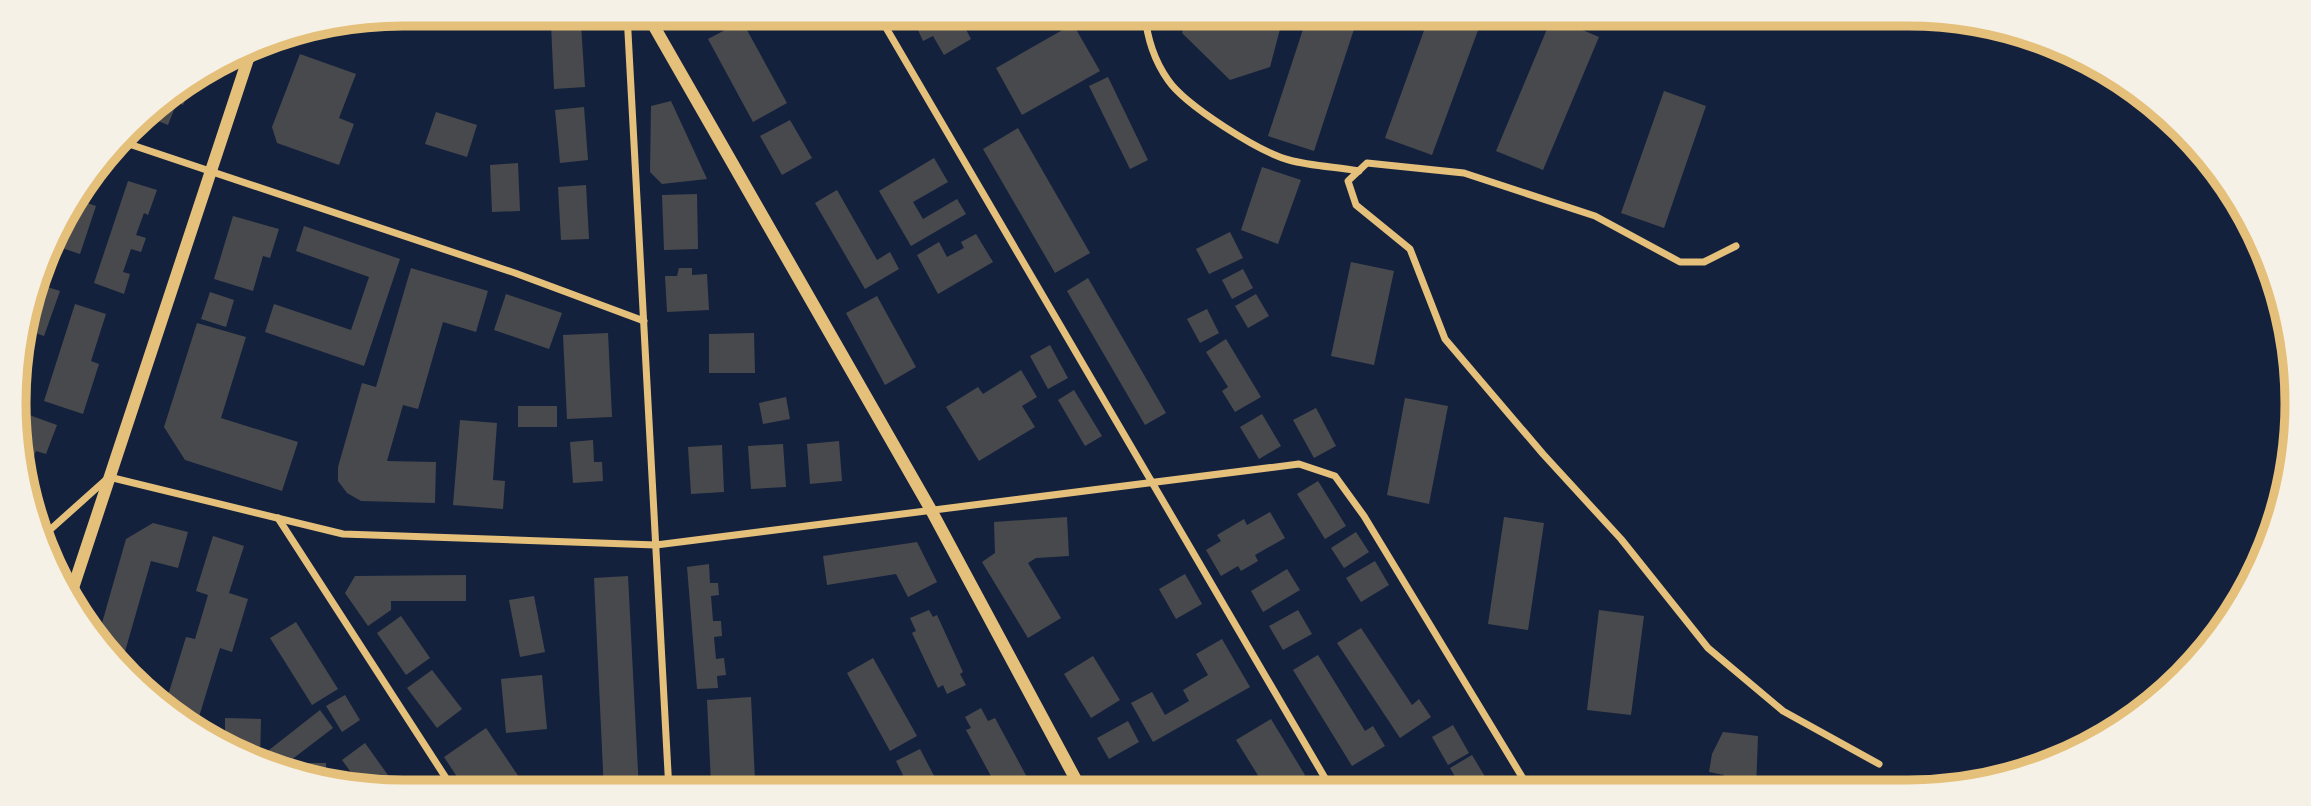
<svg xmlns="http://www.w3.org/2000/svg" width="2311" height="806" font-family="'Libre Baskerville',serif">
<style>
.building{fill:#48494c}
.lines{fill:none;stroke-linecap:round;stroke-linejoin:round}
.minor{stroke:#e5c07b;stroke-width:7}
.tertiary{stroke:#e5c07b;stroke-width:12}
.rim{fill:none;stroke:#e5c07b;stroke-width:9}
</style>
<rect width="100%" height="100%" fill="#14213d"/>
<!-- building -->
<g class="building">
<polygon points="919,14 968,14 960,18 971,39 944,55 933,36 923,41 918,30 924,24"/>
<polygon points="1028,14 1054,14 1034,25"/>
<polygon points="1187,14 1284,14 1270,67 1230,80 1182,33"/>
<polygon points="1308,14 1359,14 1314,151 1268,136"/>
<polygon points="1430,14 1484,14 1432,155 1385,138"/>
<polygon points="391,16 387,28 364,22 369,21"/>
<polygon points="1552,17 1599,37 1543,170 1496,151"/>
<polygon points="742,21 787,103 753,122 708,39"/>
<polygon points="581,24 585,87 554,89 551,25"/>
<polygon points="1073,24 1100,71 1022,115 996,68"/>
<polygon points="300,54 356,74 339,118 354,124 339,165 277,143 272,127"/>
<polygon points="1108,77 1148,160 1130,169 1089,86"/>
<polygon points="193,82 183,105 177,102 168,125 143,115 146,111"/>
<polygon points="1664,91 1706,106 1664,228 1621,213"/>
<polygon points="671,101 707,179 662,184 650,172 651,106"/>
<polygon points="584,107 588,160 560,163 555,110"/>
<polygon points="436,112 477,125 467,157 425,144"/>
<polygon points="790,120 812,158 782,175 760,136"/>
<polygon points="1018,128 1090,253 1055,273 983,149"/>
<polygon points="934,158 948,182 913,202 923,219 957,199 966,214 911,246 879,191"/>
<polygon points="518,163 520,211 492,212 490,165"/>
<polygon points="1262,167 1301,180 1278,244 1241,230"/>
<polygon points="128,181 157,190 148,215 144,213 136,235 146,238 141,252 131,249 123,272 130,274 124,294 94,283"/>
<polygon points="586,185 589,239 561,240 558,187"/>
<polygon points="837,190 877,260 890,252 899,269 865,289 815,203"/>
<polygon points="697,194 698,249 664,250 662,195"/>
<polygon points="78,200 96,206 80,254 50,244 54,231"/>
<polygon points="233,216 279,229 270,258 263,256 253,291 214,279"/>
<polygon points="304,226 400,259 364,366 265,332 274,304 351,330 369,277 296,251"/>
<polygon points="1230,232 1243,258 1209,274 1196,249"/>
<polygon points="976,234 993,262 938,294 917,255 939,242 947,257 964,248 961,242"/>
<polygon points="1351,262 1394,271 1374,365 1331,356"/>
<polygon points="411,268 488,291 476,332 443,322 418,409 403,405 387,461 436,462 435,503 361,501 347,493 338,481 338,467 362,383 376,387"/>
<polygon points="679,268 692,268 692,275 707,274 709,310 667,312 665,276 677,276"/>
<polygon points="1243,269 1253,288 1232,299 1222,280"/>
<polygon points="1088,278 1166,413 1145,425 1067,291"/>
<polygon points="38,284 60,291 44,336 24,329"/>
<polygon points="210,292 234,300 226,327 201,319"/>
<polygon points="506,294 562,313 549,349 494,330"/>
<polygon points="1256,294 1269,316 1248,328 1235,306"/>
<polygon points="877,296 916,367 885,385 846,313"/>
<polygon points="75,304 106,314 91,361 99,364 83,414 44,401"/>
<polygon points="1207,309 1219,333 1200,343 1187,319"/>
<polygon points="197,323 246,337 221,418 298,442 282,491 185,460 164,427"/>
<polygon points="608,333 612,417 567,419 563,335"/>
<polygon points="754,333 755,373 709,373 709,334"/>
<polygon points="1226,339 1261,397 1235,412 1222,391 1228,387 1206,352"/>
<polygon points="1050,345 1068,378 1048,389 1030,356"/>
<polygon points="1021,370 1037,397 1022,406 1035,427 979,461 946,407 978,387 983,394"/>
<polygon points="1074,390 1102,436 1085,446 1058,400"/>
<polygon points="786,397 790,419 763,424 759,403"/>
<polygon points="1405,398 1448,406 1429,504 1387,495"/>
<rect x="518" y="406" width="39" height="21"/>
<polygon points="1316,408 1336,446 1314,458 1293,420"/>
<polygon points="21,412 57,425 46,454 36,451 26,479"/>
<polygon points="1262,414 1281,446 1259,459 1240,427"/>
<polygon points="460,420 497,423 493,480 505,481 503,509 453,505"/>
<polygon points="593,440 594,462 602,462 603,481 573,483 570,442"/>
<polygon points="839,441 842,481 810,484 807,444"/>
<polygon points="783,444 786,487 751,489 748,446"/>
<polygon points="722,445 724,492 691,494 688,447"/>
<polygon points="1318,481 1346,526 1325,539 1297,494"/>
<polygon points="1270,512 1285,538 1255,555 1258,561 1241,571 1238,566 1221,576 1206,550 1221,541 1217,535 1244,519 1247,525"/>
<polygon points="1067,517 1069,556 1036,558 1028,563 1061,618 1028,638 982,562 995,553 994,522"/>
<polygon points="1504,517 1544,523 1528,630 1488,624"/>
<polygon points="153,523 188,532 178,568 151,561 122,662 98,637 126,539"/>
<polygon points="1356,532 1369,552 1344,568 1331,548"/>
<polygon points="213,536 244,546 229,593 248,599 232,652 220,648 195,730 187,726 165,705 186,637 195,639 208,595 196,591"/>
<polygon points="917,542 937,582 908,597 896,574 827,585 823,556"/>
<polygon points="1375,561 1389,585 1361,602 1346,578"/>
<polygon points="709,564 710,583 718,583 719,595 711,596 713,621 721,621 722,636 714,637 716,659 724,658 726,675 717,676 718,688 697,689 687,567"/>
<polygon points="1287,569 1300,590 1263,612 1251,591"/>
<polygon points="1185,574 1202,604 1176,619 1159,589"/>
<polygon points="466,575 466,601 391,601 391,610 368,626 345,593 355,576"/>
<polygon points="628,576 639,791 604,792 594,578"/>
<polygon points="534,596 545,652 520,657 509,600"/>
<polygon points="929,610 933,617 937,615 963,672 960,674 966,685 947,694 943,685 938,688 912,633 916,631 910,618"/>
<polygon points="1298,610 1312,634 1283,650 1269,626"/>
<polygon points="1599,610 1644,616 1631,715 1587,710"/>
<polygon points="401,616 430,658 406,675 377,633"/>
<polygon points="296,622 338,689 312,705 270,638"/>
<polygon points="1361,628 1412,705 1419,699 1431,717 1400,738 1337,643"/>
<polygon points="1222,639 1250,687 1153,742 1131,703 1152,692 1165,715 1189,701 1183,690 1208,675 1196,654"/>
<polygon points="1318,655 1365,731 1373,726 1385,746 1352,766 1293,670"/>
<polygon points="1093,656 1120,700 1091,718 1064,674"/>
<polygon points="873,658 917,736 890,751 847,673"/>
<polygon points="432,670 462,709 437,728 407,688"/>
<polygon points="542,675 547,729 506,733 501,679"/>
<polygon points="345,695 360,720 342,732 326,706"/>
<polygon points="751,697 755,781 711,783 707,700"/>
<polygon points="981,708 988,721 995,718 1028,779 1021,782 1026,791 999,791 966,730 971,728 965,717"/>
<polygon points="320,710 333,728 282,767 269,750"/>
<polygon points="225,718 261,719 260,760 225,743"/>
<polygon points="1271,719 1305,775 1280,790 1267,790 1236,740"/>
<polygon points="1128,721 1139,742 1109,759 1097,738"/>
<polygon points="1453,725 1469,753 1448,765 1432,737"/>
<polygon points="486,728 529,792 467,792 444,757"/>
<polygon points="1723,732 1758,736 1756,789 1722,789 1724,775 1709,772 1712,754"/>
<polygon points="365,743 400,792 361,786 342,760"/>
<polygon points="920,749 942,791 911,791 896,761"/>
<polygon points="1472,755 1487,780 1472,790 1463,790 1450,768"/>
<polygon points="300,763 326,763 326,782 300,777"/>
<polygon points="1842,779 1868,781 1868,789 1835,789"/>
</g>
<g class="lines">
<!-- minor -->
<g class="minor">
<polyline points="627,14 669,791"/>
<polyline points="878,14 1332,790"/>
<path d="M1145 14C1147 38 1154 60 1168 80 1185 105 1259 152 1289 160 1311 166 1336 167 1359 171"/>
<polyline points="123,142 515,273 644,321"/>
<polyline points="1736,246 1704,262 1680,262 1595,216 1464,173 1367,163 1348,181 1356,205 1410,249 1445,339 1543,454 1621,539 1708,648 1783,711 1879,764"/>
<polyline points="278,518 455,792"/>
<polyline points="42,537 109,477 343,534 656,545 1299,464 1335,476 1364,516 1530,790"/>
</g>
<!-- tertiary -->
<g class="tertiary">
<polyline points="647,14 931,510 1082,791"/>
<polyline points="70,597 253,44"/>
</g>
</g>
<!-- crop -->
<path d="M0 0H2311V806H0ZM403 26H1908A377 377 0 0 1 2285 403V403A377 377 0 0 1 1908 780H403A377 377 0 0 1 26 403V403A377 377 0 0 1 403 26Z" fill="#f6f1e7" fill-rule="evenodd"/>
<path class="rim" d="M403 26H1908A377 377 0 0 1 2285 403V403A377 377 0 0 1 1908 780H403A377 377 0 0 1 26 403V403A377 377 0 0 1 403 26Z"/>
</svg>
